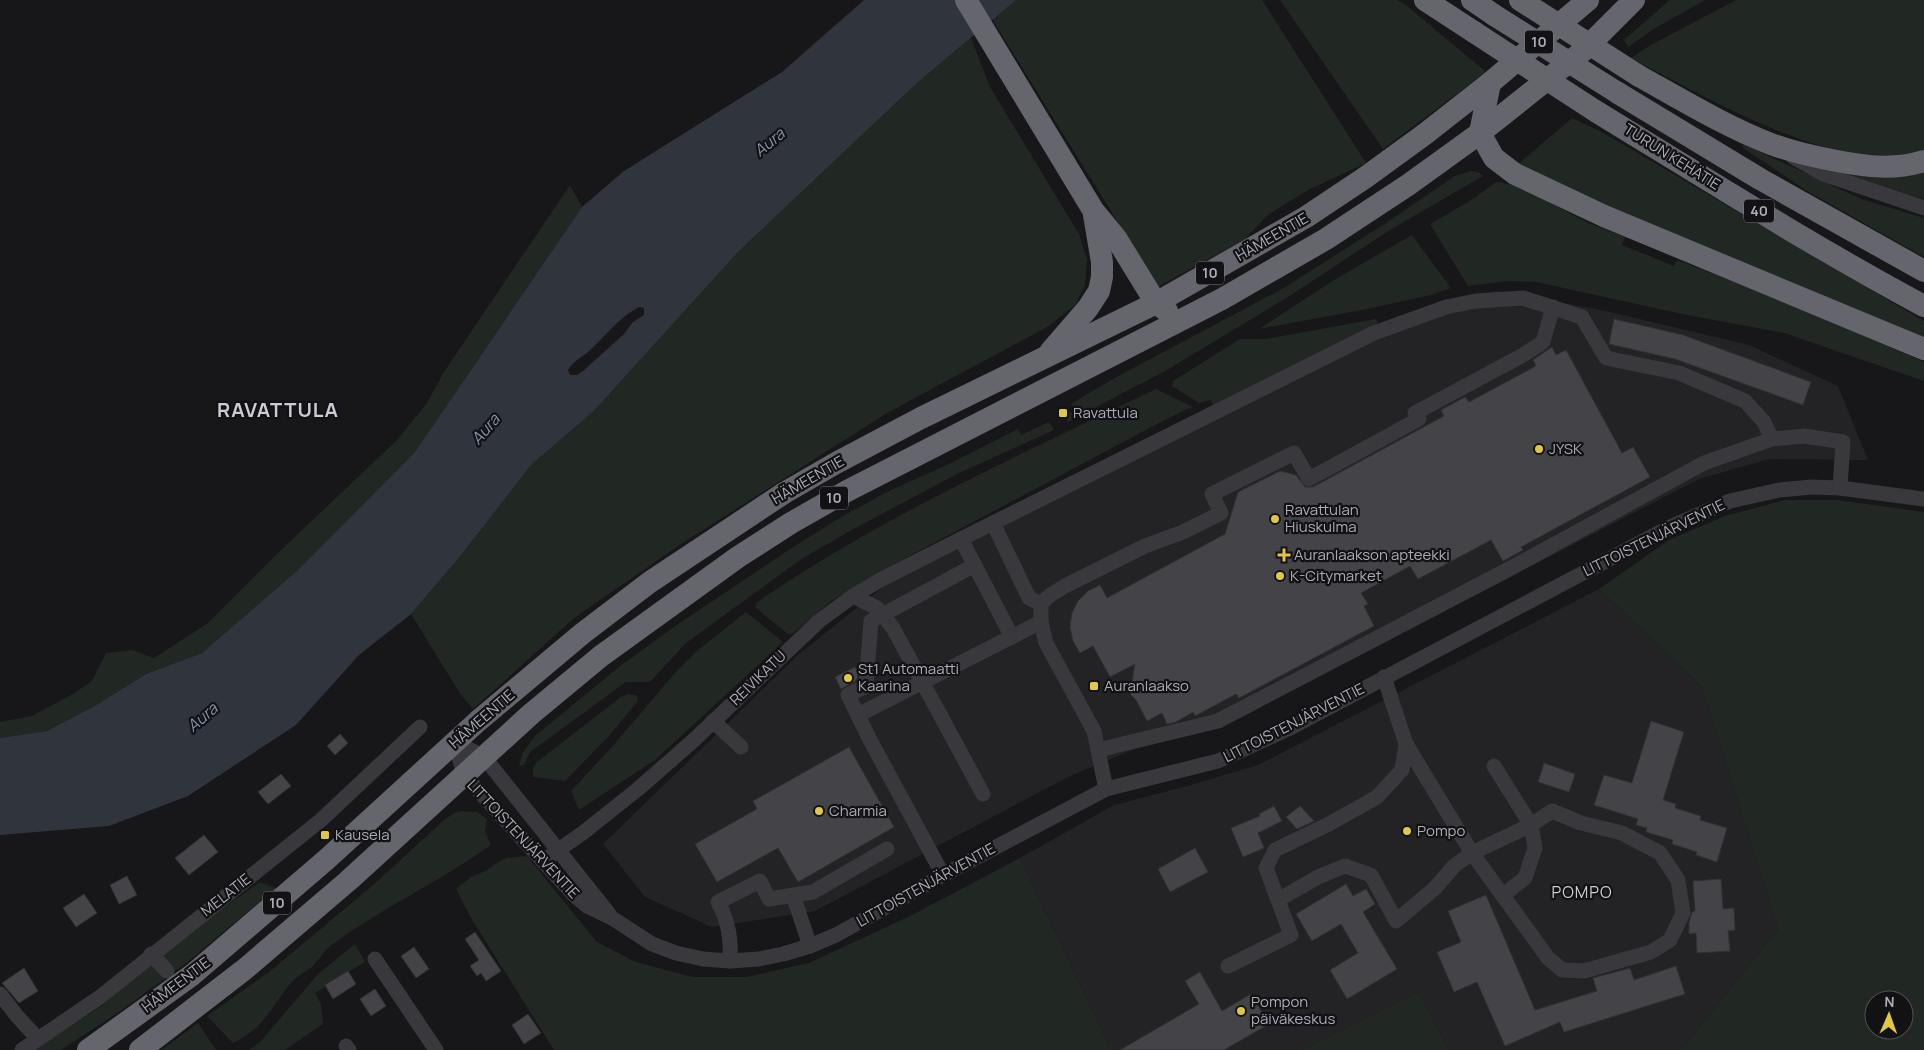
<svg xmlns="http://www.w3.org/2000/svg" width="1924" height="1050" font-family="Manrope,sans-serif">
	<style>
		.built { fill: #232325 }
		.green { fill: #212823; fill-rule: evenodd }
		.water { fill: #30353d; fill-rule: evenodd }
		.building { fill: #444448; stroke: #313134 }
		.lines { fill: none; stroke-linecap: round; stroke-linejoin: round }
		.minor { stroke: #38383d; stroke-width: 15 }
		.highway { stroke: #64656d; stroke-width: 22 }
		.highway-bridge { stroke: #64656d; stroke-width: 22 }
		.poi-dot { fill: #e0c747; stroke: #121113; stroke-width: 2 }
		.labels { text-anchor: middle; stroke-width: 4.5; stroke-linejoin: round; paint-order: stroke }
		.shield { fill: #121113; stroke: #7c7e86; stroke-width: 1 }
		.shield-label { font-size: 14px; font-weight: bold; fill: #aaacb7 }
		.street-label { font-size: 15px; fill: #aaacb7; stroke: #121113 }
		.poi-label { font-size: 15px; fill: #aaacb7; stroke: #121113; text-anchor: start }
		.water-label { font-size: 16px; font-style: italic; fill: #8493ae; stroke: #121113 }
		.neighbourhood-label { font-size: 16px; letter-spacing: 1px; fill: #cacbd3; stroke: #121113 }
		.district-label { font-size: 20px; font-weight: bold; letter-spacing: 1px; fill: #cacbd3; stroke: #121113 }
	</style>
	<rect width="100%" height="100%" fill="#171618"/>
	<g class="built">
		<polygon points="1497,291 1606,311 1749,345 1838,386 1868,460 1769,459 1699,479 1220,728 1140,747 1070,776 815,911 712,927 645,897 603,844 799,654 884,586 1447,303"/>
		<polygon points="1599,589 1702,687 1778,929 1681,1050 1449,1050 1419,992 1303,1050 1111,1050 1020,858 1114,805 1184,787 1258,765"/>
	</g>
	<g class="green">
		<polygon points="1016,0 1262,0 1366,163 1308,190 1269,214 1245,239 1158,287 992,19"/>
		<polygon points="1280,0 1397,0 1407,6 1486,72 1383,149"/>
		<polygon points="1670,0 1705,0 1652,30 1628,47 1624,40"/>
		<path d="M 1736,0 L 1924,0 L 1924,150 C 1843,180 1703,95 1631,58 L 1649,46 Z"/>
		<polygon points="971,38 990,87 1079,234 1087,259 1085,285 1075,305 1049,326 887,413 681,544 574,618 473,709 461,695 411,614 462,554 532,464 593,412 738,252 917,83"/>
		<polygon points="1572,118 1600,131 1924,321 1924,342 1642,222 1517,165"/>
		<polygon points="1743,144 1861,199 1924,218 1924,257 1807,191 1743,148"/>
		<polygon points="1924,169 1924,199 1848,178 1849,170"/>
		<polygon points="1471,171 1478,172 1483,176 1390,230 1288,297 1167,370 1068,422 1065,415 1074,411 1071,404 1111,380 1282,289 1386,223 1455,176"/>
		<polygon points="1496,182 1519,186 1586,222 1625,237 1622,245 1674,266 1677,260 1782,300 1924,362 1924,381 1784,333 1682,314 1536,282 1508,281 1468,286 1430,224 1470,201"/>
		<polygon points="570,185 582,207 415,452 299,569 202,653 146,674 98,704 47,731 0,738 0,722 32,716 71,695 92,681 106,653 132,650 154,658 208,623 281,550 396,441 427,403 444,372"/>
		<polygon points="1412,235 1451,288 1431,295 1362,310 1259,329 1334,280"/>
		<polygon points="1376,319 1378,324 1213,406 1211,400 1199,403 1172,386 1173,381 1240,339 1266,339"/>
		<path d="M 1156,389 L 1191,406 L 1192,408 L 1187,409 L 1157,424 L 870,577 L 830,602 L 792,634 L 788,634 L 756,608 L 756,603 C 880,517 1020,455 1156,389 Z"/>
		<polygon points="1049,422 1054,430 957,474 848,532 800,560 686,643 650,682 626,682 530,752 524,765 519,766 523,752 536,735 619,667 674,627 790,549 841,517 889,491 949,464 1018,429 1021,435"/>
		<path d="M 1785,500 L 1838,500 L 1924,512 L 1924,1050 L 1681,1050 L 1778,929 L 1702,687 L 1599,589 L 1669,540 L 1725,516 ZM 1874,1000 L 1904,1000 L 1904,1030 L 1874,1030 Z"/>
		<polygon points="746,612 783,642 655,760 579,810 571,791 610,749 675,673 698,650"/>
		<polygon points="629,694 635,695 638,698 637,702 608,737 565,781 533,777 533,768 537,762 621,697"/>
		<path d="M 461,811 L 477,812 L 487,819 L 485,831 L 491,845 C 441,881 383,907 333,944 C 324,950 319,960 312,967 C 305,972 297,976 291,983 C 270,1008 265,1028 233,1043 L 207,1016 L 269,972 L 372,886 L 444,820 L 454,813 Z"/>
		<polygon points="527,856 597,942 636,962 692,977 747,977 809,963 912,915 1020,858 1111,1050 554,1050 471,918 456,889 471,877 487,870 498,862 507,858"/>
		<polygon points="260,882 276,888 186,963 116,1014 61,1050 34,1050 103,1005 162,952"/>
		<polygon points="355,944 365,962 315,993 321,1004 323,1024 285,1050 249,1050 260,1042 318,974"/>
		<polygon points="1419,992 1449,1050 1303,1050"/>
		<polygon points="198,1023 216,1050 162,1050 164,1048"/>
	</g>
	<path class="water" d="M 864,0 L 1016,0 L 917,83 L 738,252 L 593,412 L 532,464 L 462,554 L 411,614 L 359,655 L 296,725 L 188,796 L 109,826 L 0,835 L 0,738 L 47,731 L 98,704 L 146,674 L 202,653 L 299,569 L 415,452 L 582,207 L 624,171 L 782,72 ZM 639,307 L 644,308 L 644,315 L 633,322 L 624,334 L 583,371 L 577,375 L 570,375 L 568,370 C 572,362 582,357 588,352 C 605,337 618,318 639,307 Z"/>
	<g class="building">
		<polygon points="1614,319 1683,335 1811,382 1803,405 1675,359 1609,344"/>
		<polygon points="1552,347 1556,355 1566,350 1622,453 1633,447 1650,477 1521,547 1523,550 1503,561 1491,540 1418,579 1410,566 1361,593 1368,604 1364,606 1374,626 1239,698 1236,694 1195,716 1193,712 1176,722 1167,724 1162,713 1147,721 1136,700 1130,694 1135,664 1110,677 1093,646 1080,653 1073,641 1070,627 1072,613 1078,601 1088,591 1100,585 1107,598 1225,534 1238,492 1280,471 1296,475 1305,487 1313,487 1444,416 1441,410 1465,397 1469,402 1536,366 1533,360"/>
		<polygon points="855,667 858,673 857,680 841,689 835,677"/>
		<polygon points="1651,721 1684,732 1663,800 1676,804 1675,808 1701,816 1700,820 1727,828 1717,862 1696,855 1697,852 1672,844 1673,840 1646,832 1647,828 1636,825 1638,819 1594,805 1604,775 1632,783"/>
		<polygon points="340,734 348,743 335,755 327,746"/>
		<polygon points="849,747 894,827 798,882 778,848 717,882 695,844 757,809 753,801"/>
		<polygon points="1544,763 1575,774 1569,792 1538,782"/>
		<polygon points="281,774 291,786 268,804 258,792"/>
		<polygon points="1274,806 1282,821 1258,833 1264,848 1243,857 1231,828 1260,816 1259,814"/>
		<polygon points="1300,806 1314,821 1297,829 1286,817"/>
		<polygon points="204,835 218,852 189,875 175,858"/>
		<polygon points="1195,848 1208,872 1170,892 1158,869"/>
		<polygon points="127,876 137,895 119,904 110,885"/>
		<polygon points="1721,879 1723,909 1734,908 1735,930 1728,931 1730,951 1697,953 1696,933 1689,934 1689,923 1692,912 1695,911 1693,881"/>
		<polygon points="1346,884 1353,896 1366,889 1375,904 1363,912 1397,969 1347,999 1330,970 1358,953 1341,924 1312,941 1296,914"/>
		<polygon points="84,894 97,913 76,927 63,908"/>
		<polygon points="1486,895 1535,1010 1597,991 1593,978 1630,968 1634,980 1676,966 1685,994 1564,1032 1560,1022 1505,1046 1477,982 1454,992 1437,952 1461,942 1448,911"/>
		<polygon points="475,932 501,971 486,981 481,973 477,976 470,966 479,960 465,939"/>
		<polygon points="414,947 429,969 416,978 401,956"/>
		<polygon points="24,968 38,991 19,1003 2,983"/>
		<polygon points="348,971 356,984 333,999 325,985"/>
		<polygon points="1200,972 1222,1011 1251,994 1269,1024 1224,1050 1120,1050 1199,1004 1185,981"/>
		<polygon points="375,989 386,1006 371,1016 360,999"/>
		<polygon points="528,1014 541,1033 524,1044 512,1025"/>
	</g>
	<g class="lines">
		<g class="minor">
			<polyline points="1793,157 1823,174 1924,208"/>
			<polyline points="993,523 1029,598 1041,604"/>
			<polyline points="961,539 1012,637"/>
			<polyline points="853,596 877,608 893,628 983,794"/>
			<polyline points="858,715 1041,622"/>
			<polyline points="713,721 741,747"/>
			<polyline points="455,742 464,775 573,894 587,906 612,918 652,944 676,953 703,959 730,961 759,959 783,954 810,946 836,935 943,875 1106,789 1218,761 1288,729 1668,528 1730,501 1779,490 1812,487 1840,488 1924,499"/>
			<polyline points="455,742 484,757 609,914"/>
			<polyline points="1098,750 1218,721 1509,569 1704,463 1772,439 1804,436 1843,442 1840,488"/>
			<polyline points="1494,766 1531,825 1535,848 1525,878 1503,895"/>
			<polyline points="1106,789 1094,731 1046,643 1041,622 1041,604 1049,596 1065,586 1145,546 1183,532 1221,513 1212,494 1294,453 1309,479 1419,419 1415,413 1523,355 1543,342 1553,307"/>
			<polyline points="543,861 584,832 638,789 694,740 819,621 853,596 880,580 961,539 1374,333 1446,307 1476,301 1523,298 1582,317 1606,358 1679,373 1745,401 1764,422 1772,439"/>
			<polyline points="943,875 869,738 848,695 866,686 871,621 975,565"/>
			<polyline points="793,895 810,946"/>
			<polyline points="1278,900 1318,877 1345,866 1371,875 1396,921 1435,888 1454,866 1472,853 1548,958 1562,970 1584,971 1651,952 1670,940 1683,913 1678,880 1660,853 1622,833 1581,823 1552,811 1531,825 1472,853 1406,744 1384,677"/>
			<polyline points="151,954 167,971"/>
			<polyline points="375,959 436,1050"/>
			<path d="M 730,961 C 731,939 729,922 718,902 L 760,881 L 769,899 L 813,892 L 887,849"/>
			<polyline points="1228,966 1291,935 1266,868 1275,850 1329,824 1377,797 1402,770 1406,744"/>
			<polyline points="0,994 17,1016 38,1039"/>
			<polyline points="346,1046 349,1050"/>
			<polyline points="22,1050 100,997 321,820 420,727"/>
		</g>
		<g class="highway">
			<polyline points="966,0 1093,210 1116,238 1156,303 1167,311"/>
			<polyline points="1425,0 1474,32"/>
			<polyline points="1472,0 1494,15"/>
			<path d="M 1639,76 C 1682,100 1725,126 1771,144 C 1792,152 1815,157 1837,161 C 1867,167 1895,170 1924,161"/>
			<polyline points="1490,83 1480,133 1494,158 1515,174 1604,216 1924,349"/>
			<polyline points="1618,93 1760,179 1924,271"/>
			<path d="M 1597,112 C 1705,178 1812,246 1924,306"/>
			<polyline points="1050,352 1088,308 1099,291 1102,277 1102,262 1094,215"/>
			<polyline points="88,1050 192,975 327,859 478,721 583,633 650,582 784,493 836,463 921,418 1156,303 1306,217 1366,177 1425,134 1490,83 1588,0"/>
			<polyline points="140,1050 245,969 348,881 531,714 601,656 738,557 791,523 847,491 1222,299 1326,239 1408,185 1480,133 1583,51 1634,0"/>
		</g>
		<g class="highway-bridge">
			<polyline points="1520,0 1639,76"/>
			<polyline points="1494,15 1618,93"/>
			<polyline points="1474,32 1597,112"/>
		</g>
	</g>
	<g class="poi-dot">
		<rect x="1058" y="408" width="10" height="10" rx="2.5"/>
		<circle cx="1539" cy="449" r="5"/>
		<circle cx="1275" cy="519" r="5"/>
		<path d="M1281.5 547.5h5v5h5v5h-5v5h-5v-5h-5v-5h5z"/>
		<circle cx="1280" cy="576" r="5"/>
		<circle cx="848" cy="678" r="5"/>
		<rect x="1089" y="681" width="10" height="10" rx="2.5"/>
		<circle cx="819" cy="811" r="5"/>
		<circle cx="1407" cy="831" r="5"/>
		<rect x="320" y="830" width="10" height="10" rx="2.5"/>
		<circle cx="1241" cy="1011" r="5"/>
	</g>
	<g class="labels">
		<g class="shield">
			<rect x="1525" y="30.5" width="28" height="23" rx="4"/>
			<rect x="1744" y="199.5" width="30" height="23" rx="4"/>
			<rect x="1196" y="261.5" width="28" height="23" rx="4"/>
			<rect x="820" y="486.5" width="28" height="23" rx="4"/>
			<rect x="263" y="891.5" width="28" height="23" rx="4"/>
		</g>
		<g class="shield-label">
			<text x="1539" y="47">10</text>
			<text x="1759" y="216">40</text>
			<text x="1210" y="278">10</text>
			<text x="834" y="503">10</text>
			<text x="277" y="908">10</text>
		</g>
		<g class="street-label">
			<text transform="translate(1672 157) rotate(32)" y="5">TURUN KEHÄTIE</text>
			<text transform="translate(1272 237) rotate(-30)" y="5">HÄMEENTIE</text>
			<text transform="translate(808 480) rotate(-30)" y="5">HÄMEENTIE</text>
			<text transform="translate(1654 538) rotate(-26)" y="5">LITTOISTENJÄRVENTIE</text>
			<text transform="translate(758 678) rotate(-44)" y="5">REIVIKATU</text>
			<text transform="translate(482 719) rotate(-41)" y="5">HÄMEENTIE</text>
			<text transform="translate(1294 723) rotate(-27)" y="5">LITTOISTENJÄRVENTIE</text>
			<text transform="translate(523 839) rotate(47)" y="5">LITTOISTENJÄRVENTIE</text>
			<text transform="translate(926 885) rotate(-29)" y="5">LITTOISTENJÄRVENTIE</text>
			<text transform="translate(226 895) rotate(-38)" y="5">MELATIE</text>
			<text transform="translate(176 985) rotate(-37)" y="5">HÄMEENTIE</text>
		</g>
		<g class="poi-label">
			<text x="1073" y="418">Ravattula</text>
			<text x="1549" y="454">JYSK</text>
			<text x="1285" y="515">Ravattulan<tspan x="1285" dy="17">Hiuskulma</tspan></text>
			<text x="1294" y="560">Auranlaakson apteekki</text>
			<text x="1290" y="581">K-Citymarket</text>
			<text x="858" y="674">St1 Automaatti<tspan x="858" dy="17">Kaarina</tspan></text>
			<text x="1104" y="691">Auranlaakso</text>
			<text x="829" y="816">Charmia</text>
			<text x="1417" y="836">Pompo</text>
			<text x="335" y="840">Kausela</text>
			<text x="1251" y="1007">Pompon<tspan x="1251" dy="17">päiväkeskus</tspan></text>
		</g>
		<g class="water-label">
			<text transform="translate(769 142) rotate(-40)" y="6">Aura</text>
			<text transform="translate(485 429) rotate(-49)" y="6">Aura</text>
			<text transform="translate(202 717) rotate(-41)" y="6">Aura</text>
		</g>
		<g class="neighbourhood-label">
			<text x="1582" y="898">POMPO</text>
		</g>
		<g class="district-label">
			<text x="278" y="417">RAVATTULA</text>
		</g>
	</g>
	<g transform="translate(1889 1015) rotate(2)"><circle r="24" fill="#121113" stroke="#4f4f55"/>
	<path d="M0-4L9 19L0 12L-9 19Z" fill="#e0c747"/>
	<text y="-8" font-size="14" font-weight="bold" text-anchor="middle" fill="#aaacb7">N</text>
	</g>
</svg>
